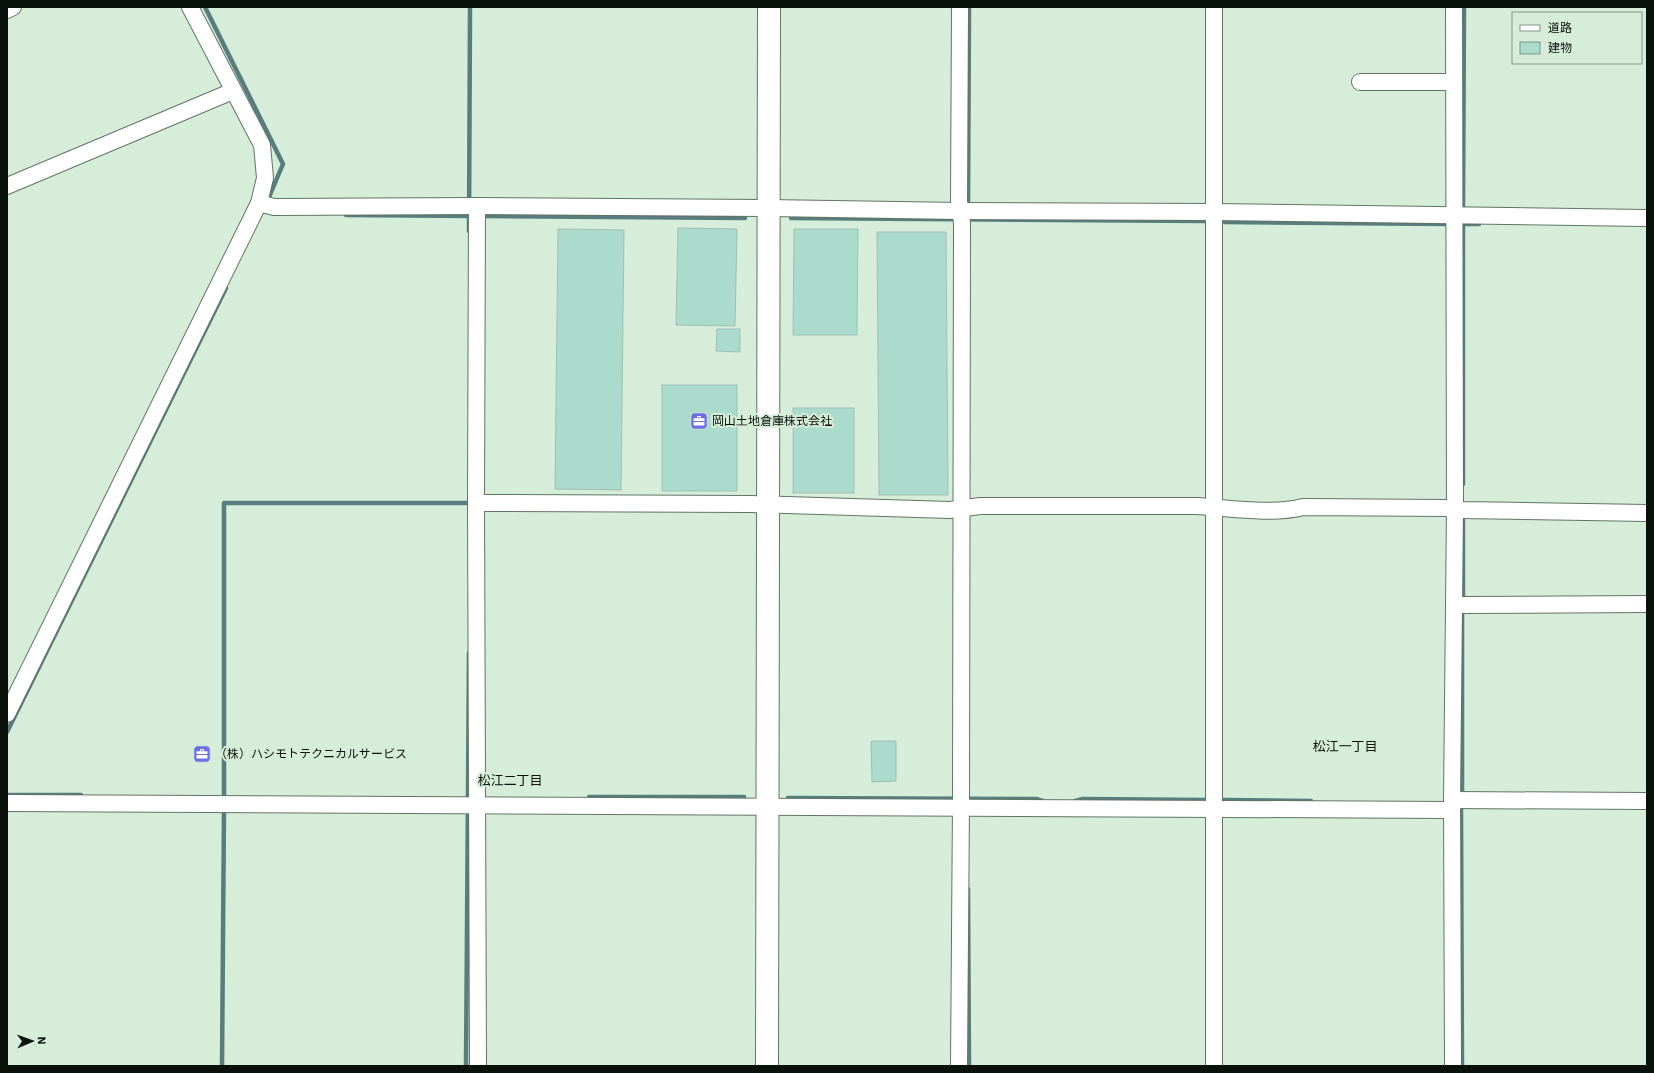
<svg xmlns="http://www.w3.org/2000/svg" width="1654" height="1073" font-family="'IBM Plex Sans','Noto Sans JP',sans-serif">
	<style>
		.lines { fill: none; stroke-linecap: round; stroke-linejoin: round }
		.stream { stroke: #577d7d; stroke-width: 4.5 }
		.building { fill: #abdbcc; stroke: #a0bfb5 }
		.street-casing { stroke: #617563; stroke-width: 18 }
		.secondary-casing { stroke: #617563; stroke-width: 24 }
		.street { stroke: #fff; stroke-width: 16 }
		.secondary { stroke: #fff; stroke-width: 22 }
		.labels { text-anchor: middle; stroke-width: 4; stroke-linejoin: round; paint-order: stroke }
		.poi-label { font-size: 12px; fill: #09110a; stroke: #d6edd9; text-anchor: start }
		.neighbourhood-label { font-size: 13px; fill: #09110a; stroke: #d6edd9 }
	</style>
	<rect width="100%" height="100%" fill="#d6edd9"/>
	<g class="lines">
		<g class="stream">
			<polyline points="205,7 283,164 267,202"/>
			<polyline points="968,209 969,7"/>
			<polyline points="1463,209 1464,7"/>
			<polyline points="346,215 471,216"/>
			<polyline points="480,216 745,218"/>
			<polyline points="791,218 1205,221"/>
			<polyline points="1463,220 1463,484"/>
			<polyline points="1225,222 1448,224"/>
			<polyline points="1461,224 1479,224"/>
			<polyline points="469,231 470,7"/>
			<polyline points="1463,598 1463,520"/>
			<polyline points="7,732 226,288"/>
			<polyline points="1462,794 1462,614"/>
			<polyline points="7,795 81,795"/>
			<polyline points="589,797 744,797"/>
			<polyline points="224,798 224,503 468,503"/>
			<polyline points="788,798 1036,799 1043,801"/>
			<polyline points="1224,800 1311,801"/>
			<polyline points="1075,801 1083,799 1206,800"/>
			<polyline points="1461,805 1462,1066"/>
			<polyline points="968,889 969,1066"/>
			<polyline points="222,1066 224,809"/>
			<polyline points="466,1066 469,653"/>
		</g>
	</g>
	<g class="building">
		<polygon points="678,228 737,229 735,326 676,325"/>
		<polygon points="558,229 624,230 621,490 555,489"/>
		<polygon points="794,229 858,229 857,335 793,335"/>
		<polygon points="877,232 946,232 948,495 879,495"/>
		<polygon points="717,329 740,329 740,352 716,351"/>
		<rect x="662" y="385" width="75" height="106"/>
		<rect x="793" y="408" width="61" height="85"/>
		<polygon points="871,741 896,741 896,781 872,782"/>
	</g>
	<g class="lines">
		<defs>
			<g id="street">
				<polyline points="7,10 13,7"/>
				<polyline points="1360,82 1454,82"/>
				<polyline points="7,186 233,91"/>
				<polyline points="259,203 274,207 477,206 768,208 960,211 1214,212 1647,218"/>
				<polyline points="477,206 476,503 478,1066"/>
				<path d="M 476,503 L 751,504 L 950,510 L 980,506 L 1197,506 C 1229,508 1272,515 1303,507 L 1446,508 L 1461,510 L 1647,513"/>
				<polyline points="1454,605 1647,604"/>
				<polyline points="7,714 259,203 265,178 262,145 190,7"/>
				<polyline points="1452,800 1647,801"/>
				<path d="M 7,803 C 489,802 971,808 1452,810"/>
				<polyline points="959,1066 961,803 962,223 959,201 960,7"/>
				<polyline points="1214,1066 1214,7"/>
				<polyline points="1453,1066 1452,800 1455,509 1454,7"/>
			</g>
			<polyline id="secondary" points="767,1066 769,7"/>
		</defs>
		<use href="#street" class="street-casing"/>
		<use href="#secondary" class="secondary-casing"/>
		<use href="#street" class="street"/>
		<use href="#secondary" class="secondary"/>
	</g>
	<defs>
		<symbol id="office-square" viewBox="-11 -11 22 22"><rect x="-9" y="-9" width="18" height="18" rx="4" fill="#6c6ce6" stroke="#d6edd9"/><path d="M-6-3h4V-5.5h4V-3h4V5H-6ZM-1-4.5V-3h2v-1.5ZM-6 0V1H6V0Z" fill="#fff"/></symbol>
	</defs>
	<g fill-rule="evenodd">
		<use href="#office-square" x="689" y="411" width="20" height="20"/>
		<use href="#office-square" x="192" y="744" width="20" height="20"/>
	</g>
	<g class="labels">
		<g class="poi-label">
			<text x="712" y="425">岡山土地倉庫株式会社</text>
			<text x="215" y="758">（株）ハシモトテクニカルサービス</text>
		</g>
		<g class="neighbourhood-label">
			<text x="1345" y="751">松江一丁目</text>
			<text x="510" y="785">松江二丁目</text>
		</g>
	</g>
	<rect width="1654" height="1073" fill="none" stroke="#09110a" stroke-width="16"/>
	<rect x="1512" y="12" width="130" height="52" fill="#d6edd9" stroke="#849586"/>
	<rect x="1520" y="25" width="20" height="6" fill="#ffffff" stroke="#849586"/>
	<text x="1548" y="32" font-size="12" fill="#09110a">道路</text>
	<rect x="1520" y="42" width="20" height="12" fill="#abdbcc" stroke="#849586"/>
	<text x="1548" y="52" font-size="12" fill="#09110a">建物</text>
	<g transform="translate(32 1041) rotate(88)" stroke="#d6edd9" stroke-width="3" paint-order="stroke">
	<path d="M0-3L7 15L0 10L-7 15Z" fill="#09110a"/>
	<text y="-6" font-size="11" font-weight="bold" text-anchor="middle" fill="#09110a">N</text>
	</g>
</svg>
